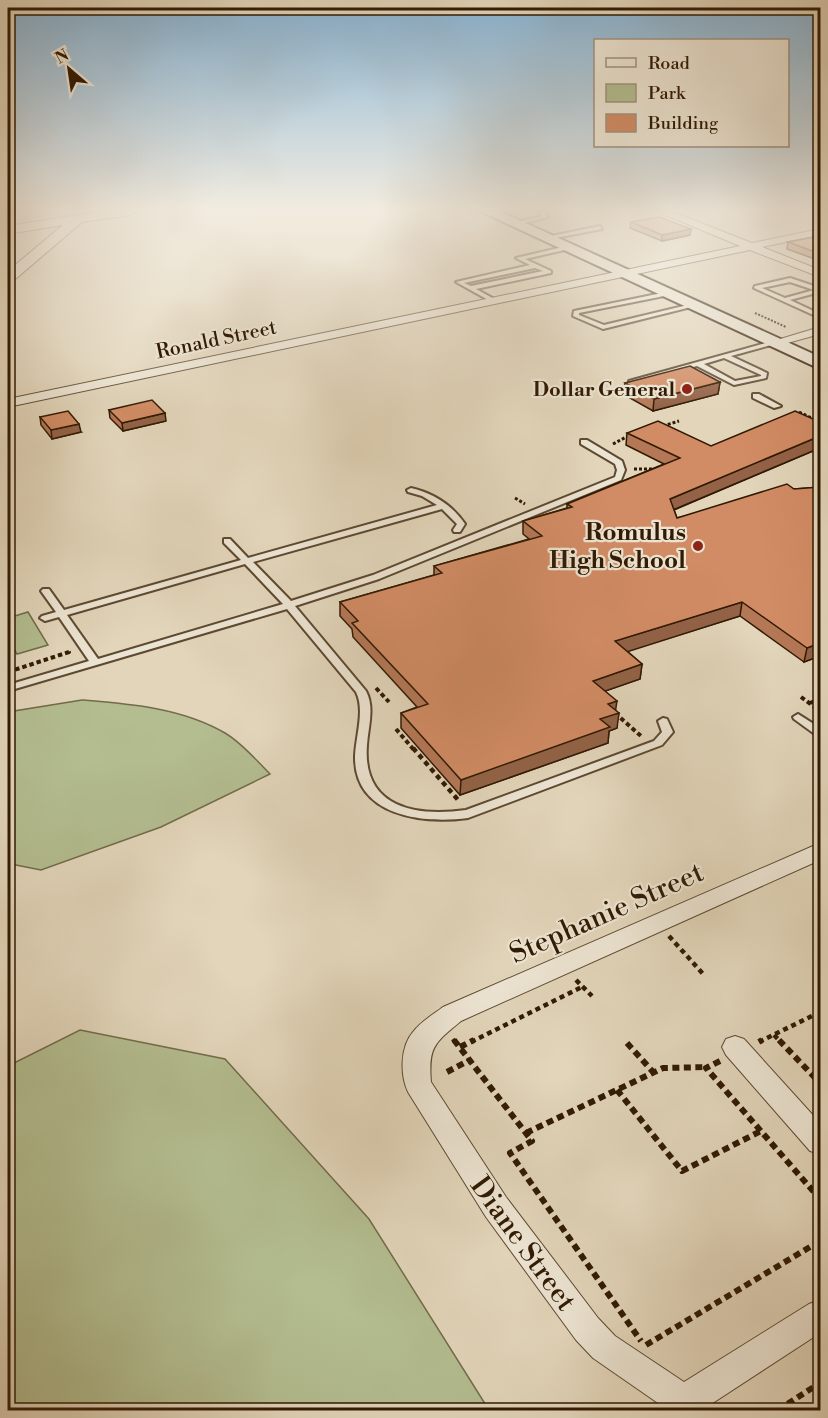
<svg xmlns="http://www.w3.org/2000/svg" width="828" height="1418" font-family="'Libre Bodoni',serif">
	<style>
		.green { fill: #b3bd90; stroke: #726c4a; stroke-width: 1.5 }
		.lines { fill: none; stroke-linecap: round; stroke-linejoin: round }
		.service-casing { stroke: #5d4931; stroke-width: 4 }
		.minor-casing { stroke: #5d4931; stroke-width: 2 }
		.tertiary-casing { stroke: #5d4931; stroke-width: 2 }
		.secondary-casing { stroke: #311a03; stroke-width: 4 }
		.path-far4 { stroke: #311a03; stroke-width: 2; stroke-dasharray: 2 1.5; stroke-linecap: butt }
		.path-far3 { stroke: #311a03; stroke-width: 3; stroke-dasharray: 3 2; stroke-linecap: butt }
		.path-far2 { stroke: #311a03; stroke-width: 4; stroke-dasharray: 4.5 3; stroke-linecap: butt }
		.path-far1 { stroke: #311a03; stroke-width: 4.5; stroke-dasharray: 5 4; stroke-linecap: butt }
		.path { stroke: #311a03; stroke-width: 6; stroke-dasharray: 7 4.5; stroke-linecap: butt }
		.service { fill: #ece4d2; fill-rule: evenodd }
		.minor { fill: #ece4d2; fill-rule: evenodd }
		.tertiary { fill: #ece4d2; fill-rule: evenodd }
		.secondary { fill: #ece4d2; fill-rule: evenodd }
		.wall { fill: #b57857; stroke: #311a03; stroke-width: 1.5 }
		.shaded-wall { fill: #936247; stroke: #311a03; stroke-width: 1.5 }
		.building { fill: #d28c65; stroke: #311a03; stroke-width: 1.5 }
		.poi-dot { fill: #8f2418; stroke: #ece4d2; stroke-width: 2 }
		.labels { text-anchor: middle; stroke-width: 4.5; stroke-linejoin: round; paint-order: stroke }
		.far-street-label { font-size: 20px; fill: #311a03; stroke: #ece4d2 }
		.far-poi-label { font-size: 20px; font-weight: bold; fill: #311a03; stroke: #ece4d2; text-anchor: end }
		.poi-label { font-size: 24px; font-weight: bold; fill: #311a03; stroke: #ece4d2; text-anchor: end }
		.near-street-label { font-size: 28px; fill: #311a03; stroke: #ece4d2 }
	</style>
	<rect width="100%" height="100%" fill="#e2d5ba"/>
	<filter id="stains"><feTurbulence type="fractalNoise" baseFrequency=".00333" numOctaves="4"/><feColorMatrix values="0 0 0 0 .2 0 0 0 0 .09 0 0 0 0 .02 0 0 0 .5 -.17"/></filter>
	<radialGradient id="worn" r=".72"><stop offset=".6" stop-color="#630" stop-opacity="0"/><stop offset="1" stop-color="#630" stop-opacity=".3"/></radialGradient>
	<g class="green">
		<polygon points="28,612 48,645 17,654 8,638 8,618"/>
		<path d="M 82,700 C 131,704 182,708 225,733 C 242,743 256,760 270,774 L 161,827 L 41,870 L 11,864 L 8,856 L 8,712 Z"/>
		<polygon points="80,1030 225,1059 369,1219 489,1410 8,1410 8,1066"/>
	</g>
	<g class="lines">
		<defs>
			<g id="service">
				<polygon points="538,211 543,211 548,217 513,226 510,224 542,216"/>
				<polygon points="600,226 602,229 545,240 542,238"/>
				<path d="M 567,246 L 570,248 L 569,249 L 525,259 L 551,271 L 551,273 L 476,289 L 496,300 L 496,302 L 492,302 L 456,282 L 530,265 L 516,258 ZM 535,268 L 543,271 L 471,286 L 464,283 Z"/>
				<path d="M 790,278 L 820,288 L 820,292 L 790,300 L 820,314 L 820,318 L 754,288 L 755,286 ZM 790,282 L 814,290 L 785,298 L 762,288 Z"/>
				<polygon points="667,292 670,294 669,295 579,313 579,315 604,325 692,304 695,306 603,329 573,316 574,311"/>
				<path d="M 773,341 L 775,342 L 775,344 L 731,356 L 767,373 L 766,378 L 734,385 L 697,366 L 632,383 L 629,381 ZM 724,358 L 761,375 L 761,376 L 735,381 L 704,364 Z"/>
				<polygon points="753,394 759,394 781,406 774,408 753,398"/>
				<path d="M 581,440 L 587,440 L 622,461 L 625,470 L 621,480 L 379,579 L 295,606 L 366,691 C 375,708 368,727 367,745 C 362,808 416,817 466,810 L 654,741 L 662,732 L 658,721 L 663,718 L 667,719 L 673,732 L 662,745 L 468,818 C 422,824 354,816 355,756 C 356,735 365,710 356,692 L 287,609 L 8,691 L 8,685 L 89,661 L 59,617 L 45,621 L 40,618 L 42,616 L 56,612 L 41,591 L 43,589 L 49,589 L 64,610 L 241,560 L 224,543 L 224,539 L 230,539 L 248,558 L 437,505 L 422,496 L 408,492 L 407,490 L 411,488 C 433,493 452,505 465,524 L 460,532 L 454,532 L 453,530 L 457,524 L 442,509 L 253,562 L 291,601 L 373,575 L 615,477 L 617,470 L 615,464 L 581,444 ZM 245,564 L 283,604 L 98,659 L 67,615 Z"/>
				<polygon points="798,714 820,728 820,736 816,735 794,719 793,717"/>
			</g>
			<g id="minor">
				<polygon points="656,211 670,211 752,243 820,229 820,235 762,247 820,270 820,277 750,250 8,407 8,399 740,246"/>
				<polygon points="820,327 820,334 773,347 767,343"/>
				<path d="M 820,843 L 820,860 L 461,1021 C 435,1043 428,1046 431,1082 L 506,1197 L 598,1318 L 615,1336 L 684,1382 L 809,1304 L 820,1300 L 820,1333 L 702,1410 L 668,1410 L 593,1358 L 576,1340 L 486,1217 L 408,1092 C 400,1075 400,1047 413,1032 C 420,1022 434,1014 443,1007 Z"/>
				<polygon points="735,1036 744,1039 820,1123 820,1154 810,1151 726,1055 722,1047 726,1039"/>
			</g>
			<polygon id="tertiary" points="104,211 136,211 130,215 82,222 13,281 8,282 8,271 63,225 8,234 8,226"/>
			<polygon id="secondary" points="480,211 499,211 820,357 820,369"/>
		</defs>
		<use href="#service" class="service-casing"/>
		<use href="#minor" class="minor-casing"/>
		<use href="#tertiary" class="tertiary-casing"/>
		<use href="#secondary" class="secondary-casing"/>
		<polyline class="path-far4" points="755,313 786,327"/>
		<g class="path-far3">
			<polyline points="799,412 820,422"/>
			<polyline points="663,426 679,421"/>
			<polyline points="613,444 630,435"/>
			<polyline points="634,469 655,469"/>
			<polyline points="515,498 525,504"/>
		</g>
		<g class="path-far2">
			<polyline points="8,672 69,652 68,650"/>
			<polyline points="376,688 389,702"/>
			<polyline points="801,697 820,711"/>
			<polyline points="810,703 820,699"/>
			<polyline points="615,713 641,736"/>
			<polyline points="396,729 414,750"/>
		</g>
		<g class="path-far1">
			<polyline points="413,748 459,801"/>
			<polyline points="669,936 704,975"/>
			<polyline points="576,980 592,996"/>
			<polyline points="774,1035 781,1042"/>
			<polyline points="453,1039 455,1042"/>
			<polyline points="471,1042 582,987"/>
			<polyline points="759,1042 820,1012"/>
		</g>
		<g class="path">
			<polyline points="454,1040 532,1141 510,1153 641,1341"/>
			<polyline points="779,1040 820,1083"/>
			<polyline points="759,1042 762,1040"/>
			<polyline points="627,1043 654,1073"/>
			<polyline points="460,1047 474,1040"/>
			<polyline points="720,1061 706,1068 820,1199"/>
			<polyline points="447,1072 470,1060"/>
			<polyline points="617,1090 682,1171 761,1131"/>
			<polyline points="526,1133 663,1068 708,1067"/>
			<polyline points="646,1345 820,1241"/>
			<polyline points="778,1410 820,1383"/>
		</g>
		<use href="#service" class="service"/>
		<use href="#minor" class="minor"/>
		<use href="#tertiary" class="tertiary"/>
		<use href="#secondary" class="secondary"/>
	</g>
	<g class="wall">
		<polygon points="631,222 691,229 690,235 662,241 630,228"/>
		<polygon points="820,236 820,261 787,249 788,242"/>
		<polygon points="720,382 718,394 653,411 623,394 625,383"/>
		<polygon points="109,410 166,421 123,431 110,418"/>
		<polygon points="40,417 81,432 52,439 41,425"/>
		<polygon points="820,422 820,448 674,510 677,518 794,489 820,487 820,656 804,662 740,616 627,651 642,664 640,679 605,691 616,711 617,728 609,731 608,743 460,795 401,728 401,713 417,707 353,637 352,629 340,616 340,602 434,575 434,566 529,539 523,534 523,521 567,508 567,504 664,464 626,445 627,433 711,446"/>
	</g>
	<g class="shaded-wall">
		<polygon points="691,229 690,235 662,241 662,235"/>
		<polygon points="720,382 718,394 653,411 654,399"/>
		<polygon points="165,413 166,421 123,431 122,423"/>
		<polygon points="79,424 81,432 52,439 51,430"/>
		<polygon points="820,436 820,448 668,512 670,499"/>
		<polygon points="742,602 740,616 614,656 615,641"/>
		<polygon points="820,643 820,656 804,662 807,648"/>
		<polygon points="642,664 640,679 591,696 593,681"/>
		<polygon points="617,701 615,714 619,713 617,728 609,731 608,743 460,795 461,780 600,719 608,704"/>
	</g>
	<g class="building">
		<polygon points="659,217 691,229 662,235 631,222"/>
		<polygon points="820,236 820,254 788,242"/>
		<polygon points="690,366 720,382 654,399 625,383"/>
		<polygon points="152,400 165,413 122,423 109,410"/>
		<polygon points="68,411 79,424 51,430 40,417"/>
		<polygon points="795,411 820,422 820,436 670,499 677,518 787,484 794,489 820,487 820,643 807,648 742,602 615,641 642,664 593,681 617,701 608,704 619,713 600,719 610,727 461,780 401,713 428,704 352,623 358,621 340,602 442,573 434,566 542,536 523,521 572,507 567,504 680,458 627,433 658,421 711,446"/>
	</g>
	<linearGradient id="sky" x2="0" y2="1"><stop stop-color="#88b5d6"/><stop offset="0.51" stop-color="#f2ece0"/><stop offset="1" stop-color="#f2ece0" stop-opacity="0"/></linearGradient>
	<rect width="828" height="410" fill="url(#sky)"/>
	<g class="poi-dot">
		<circle cx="687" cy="389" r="6"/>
		<circle cx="698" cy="546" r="6"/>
	</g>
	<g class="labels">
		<g class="far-street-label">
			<text transform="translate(216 339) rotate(-12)" y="7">Ronald Street</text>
		</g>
		<g class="far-poi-label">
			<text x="675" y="396">Dollar General</text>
		</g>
		<g class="poi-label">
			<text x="686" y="540">Romulus<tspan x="686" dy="28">High School</tspan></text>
		</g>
		<g class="near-street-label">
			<text transform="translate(606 912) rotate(-24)" y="10">Stephanie Street</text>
			<text transform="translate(524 1243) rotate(54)" y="10">Diane Street</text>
		</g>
	</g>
	<rect width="828" height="1418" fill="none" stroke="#e2d5ba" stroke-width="30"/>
	<rect x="9" y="9" width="810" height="1400" fill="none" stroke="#311a03" stroke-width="3"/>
	<rect x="15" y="15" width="798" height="1388" fill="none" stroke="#311a03" stroke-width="1.5"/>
	<rect x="594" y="39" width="195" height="108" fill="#ece4d2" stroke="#a1937f" stroke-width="1.5"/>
	<rect x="606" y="58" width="30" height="9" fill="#ece4d2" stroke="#a1937f" stroke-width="1.5"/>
	<text x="648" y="69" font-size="18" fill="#311a03">Road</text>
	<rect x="606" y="84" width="30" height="18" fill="#b3bd90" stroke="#a1937f" stroke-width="1.5"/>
	<text x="648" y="99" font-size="18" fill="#311a03">Park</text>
	<rect x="606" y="114" width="30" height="18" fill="#d28c65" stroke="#a1937f" stroke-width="1.5"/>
	<text x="648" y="129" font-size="18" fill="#311a03">Building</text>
	<g transform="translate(69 69) rotate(331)" stroke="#ece4d2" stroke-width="4.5" paint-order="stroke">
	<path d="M0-4.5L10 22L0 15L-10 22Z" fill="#311a03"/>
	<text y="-9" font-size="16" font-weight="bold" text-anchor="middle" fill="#311a03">N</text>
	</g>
	<rect width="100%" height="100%" filter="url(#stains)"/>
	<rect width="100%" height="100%" fill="url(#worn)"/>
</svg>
